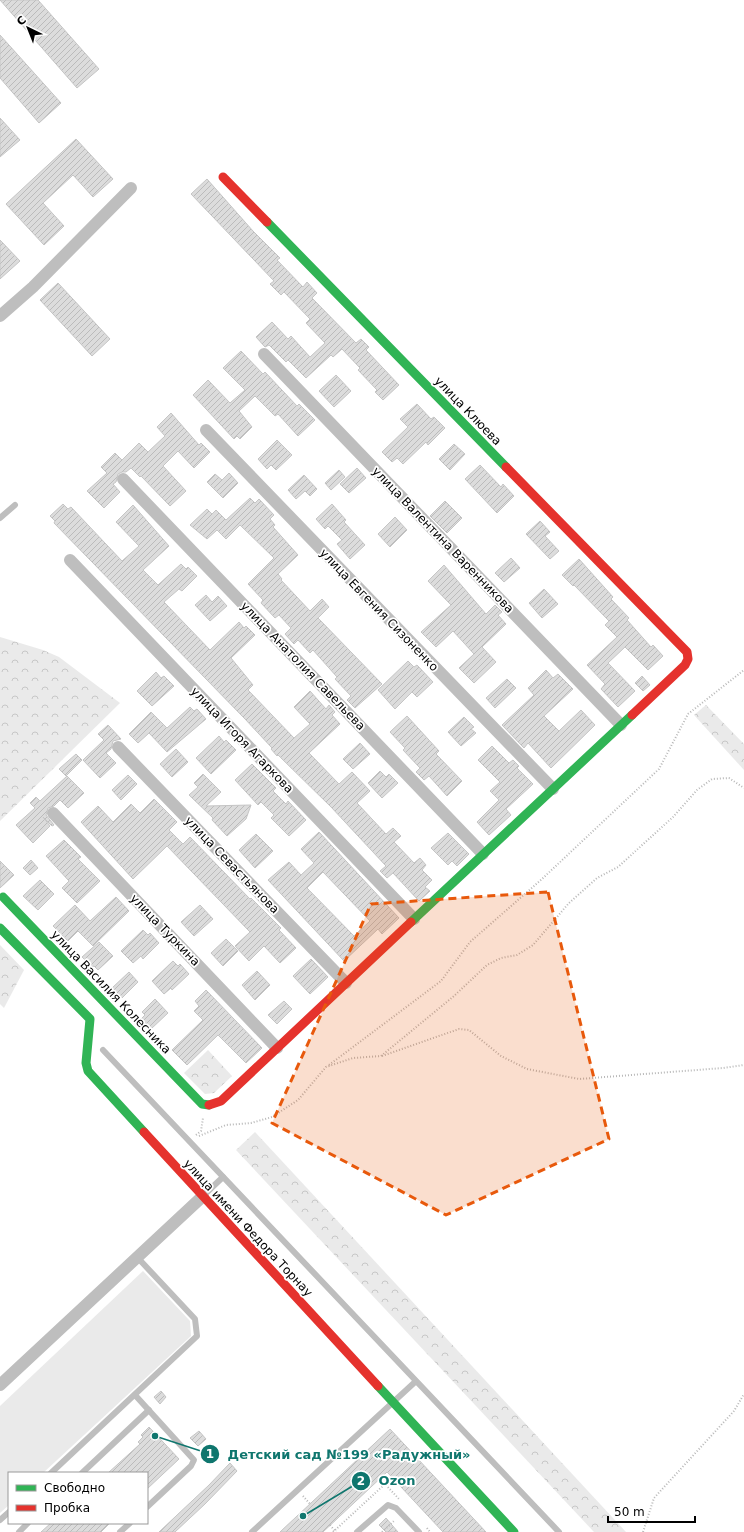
<svg xmlns="http://www.w3.org/2000/svg" width="744" height="1532" font-family="'DejaVu Sans',sans-serif">
	<style>
		.forest { fill: url(#forest-crowns) }
		.pitch { fill: #eaeaea }
		.building { fill: url(#building-hatch); stroke: #c5c5c5; fill-rule: evenodd }
		.lines { fill: none; stroke-linecap: round; stroke-linejoin: round }
		.path { stroke: #b8b8b8; stroke-width: 2; stroke-dasharray: 1 2; stroke-linecap: butt }
		.lane { stroke: #bebebe; stroke-width: 6 }
		.street { stroke: #bebebe; stroke-width: 12 }
		.fast { stroke: #30b455; stroke-width: 9 }
		.jam { stroke: #e5322d; stroke-width: 9 }
		.marked { fill: #e8590c; fill-opacity: 0.2; stroke: #e8590c; stroke-width: 3; stroke-dasharray: 8 5; stroke-linejoin: round }
		.labels { text-anchor: middle; stroke-width: 3.5; stroke-linejoin: round; paint-order: stroke }
		.street-label { font-size: 12px; fill: #000; stroke: #fff }
		.leader { fill: none; stroke: #0f766e; stroke-width: 1.5 }
		.callout-dot { fill: #0f766e; stroke: #fff; stroke-width: 1.5 }
		.mark-label { font-size: 12px; text-anchor: middle; font-weight: bold; fill: #fff }
		.callout-label { font-size: 13px; text-anchor: middle; font-weight: bold; fill: #0f766e; stroke: #fff; stroke-width: 3.5; stroke-linejoin: round; paint-order: stroke }
	</style>
	<defs>
		<pattern id="forest-crowns" width="20" height="18" patternUnits="userSpaceOnUse"><rect width="20" height="18" fill="#eaeaea"/><path d="M2 6a3 3 0 1 1 6 0M12 15a3 3 0 1 1 6 0" fill="none" stroke="#c7c7c7"/></pattern>
		<pattern id="building-hatch" width="6" height="6" patternUnits="userSpaceOnUse"><rect width="6" height="6" fill="#dcdcdc"/><path d="M-1 1l2-2M0 6l6-6M5 7l2-2" fill="none" stroke="#bbb"/></pattern>
	</defs>
	<rect width="100%" height="100%" fill="#fff"/>
	<g class="forest">
		<polygon points="0,637 43,650 59,657 120,703 0,821"/>
		<polygon points="706,705 744,744 744,770 694,715"/>
		<polygon points="0,945 24,970 4,1008 0,1004"/>
		<polygon points="208,1050 232,1076 214,1093 205,1094 184,1073"/>
		<polygon points="255,1132 626,1532 594,1532 236,1150"/>
	</g>
	<polygon class="pitch" points="143,1271 190,1321 191,1336 43,1473 9,1473 9,1505 0,1513 0,1406"/>
	<g class="building">
		<polygon points="0,0 38,0 99,69 77,88"/>
		<polygon points="0,35 61,103 39,123 0,78"/>
		<polygon points="0,118 20,140 0,157"/>
		<polygon points="76,139 113,179 93,197 73,175 43,203 64,226 44,245 6,204"/>
		<polygon points="207,179 253,231 280,258 277,260 303,287 307,282 317,293 312,298 356,343 361,339 369,347 366,350 399,385 383,400 375,392 377,390 358,370 360,368 342,349 333,357 331,355 306,378 288,360 286,362 269,345 265,347 256,337 272,322 288,339 291,336 310,357 325,343 306,323 310,319 284,292 281,295 270,284 274,281 191,194"/>
		<polygon points="0,240 20,261 0,279"/>
		<polygon points="58,283 110,339 92,356 40,300"/>
		<polygon points="241,351 263,374 265,372 297,406 299,404 315,420 298,436 278,414 275,416 255,396 239,411 252,427 240,439 237,436 234,439 193,395 208,380 230,403 245,390 223,368"/>
		<polygon points="336,375 351,391 334,407 319,391"/>
		<polygon points="417,404 431,419 434,417 445,428 428,445 426,442 403,464 397,458 392,462 382,452 408,427 400,419"/>
		<polygon points="171,413 199,445 201,443 210,452 194,468 178,451 163,466 186,491 170,506 141,476 140,477 131,468 126,472 122,472 118,474 116,482 113,484 120,492 104,508 87,491 107,473 101,467 115,453 122,460 139,443 148,452 165,436 157,427"/>
		<polygon points="277,440 292,455 276,470 271,465 267,469 258,459"/>
		<polygon points="454,444 465,454 450,470 439,459"/>
		<polygon points="480,465 501,487 503,484 514,496 497,513 465,479"/>
		<polygon points="357,468 366,478 349,493 340,484"/>
		<polygon points="339,470 345,477 331,490 325,483"/>
		<polygon points="229,473 238,483 223,498 207,482 215,474 222,480"/>
		<polygon points="304,475 317,489 310,496 305,491 296,499 288,490"/>
		<polygon points="250,498 255,503 259,499 274,515 270,519 275,525 273,527 298,555 278,574 282,579 281,580 310,611 322,599 329,607 318,618 382,684 355,708 347,700 351,696 335,679 337,677 313,650 310,653 298,640 294,644 285,634 291,628 279,615 275,618 261,603 263,600 248,584 274,558 240,525 226,539 217,530 207,539 190,525 207,509 212,514 216,510 226,520"/>
		<polygon points="445,501 462,518 447,533 430,516"/>
		<polygon points="63,504 68,509 71,507 122,561 139,546 116,522 133,505 169,546 143,570 158,585 181,564 186,569 188,567 197,576 182,591 179,589 164,602 210,650 239,622 244,628 246,626 255,635 231,658 253,685 248,690 294,738 310,724 294,707 310,691 326,709 329,705 335,712 332,715 340,724 309,753 339,784 352,772 370,791 357,803 386,834 393,828 401,836 394,842 414,863 420,858 426,865 422,870 432,880 425,887 430,891 419,901 393,873 387,878 380,871 386,866 331,807 278,755 277,756 271,749 272,748 245,719 54,523 55,521 50,516"/>
		<polygon points="332,504 346,520 344,522 365,545 350,559 337,544 342,540 328,526 325,529 316,519"/>
		<polygon points="395,517 407,530 390,547 378,534"/>
		<polygon points="540,521 550,532 545,536 559,551 550,559 526,534"/>
		<polygon points="511,558 520,568 504,582 495,573"/>
		<polygon points="579,559 613,597 611,599 629,618 627,620 651,647 653,645 663,656 648,670 625,647 608,663 635,691 618,707 601,689 605,684 587,665 617,637 605,625 609,621 574,585 573,586 562,575"/>
		<polygon points="444,565 486,614 495,605 502,612 498,615 506,624 482,647 496,662 474,683 459,668 474,654 453,631 436,647 421,632 451,605 428,581"/>
		<polygon points="544,589 558,604 542,618 529,603"/>
		<polygon points="206,595 212,602 218,596 227,606 210,621 195,605"/>
		<polygon points="408,661 414,667 417,665 433,682 417,697 412,692 395,709 378,690"/>
		<polygon points="546,670 553,678 558,674 573,689 544,716 559,731 581,710 595,725 551,768 528,743 524,748 502,725 534,695 528,688"/>
		<polygon points="156,672 161,678 164,676 174,686 152,706 137,691"/>
		<polygon points="642,676 650,685 643,691 635,683"/>
		<polygon points="507,679 516,688 495,708 486,698"/>
		<polygon points="190,707 194,711 197,709 206,719 167,752 149,733 138,743 129,734 151,712 167,728"/>
		<polygon points="407,716 439,751 436,754 462,781 447,796 429,776 424,780 416,772 420,768 403,750 405,748 390,732"/>
		<polygon points="464,717 474,727 471,729 476,733 461,746 448,732"/>
		<polygon points="108,725 121,739 113,741 111,749 106,753 116,763 100,778 83,760 104,740 98,734"/>
		<polygon points="219,736 224,742 226,740 236,750 211,774 196,758"/>
		<polygon points="360,743 370,754 353,769 343,759"/>
		<polygon points="492,746 509,763 513,760 519,766 517,768 533,784 506,809 511,815 489,835 477,822 499,800 490,791 500,782 478,760"/>
		<polygon points="176,749 188,762 172,777 160,764"/>
		<polygon points="76,754 82,760 66,776 59,769"/>
		<polygon points="252,764 276,788 273,791 286,804 288,801 306,820 289,836 271,818 274,815 261,802 258,805 235,780"/>
		<polygon points="380,771 386,777 389,774 398,783 382,798 368,783"/>
		<polygon points="203,774 221,792 206,806 251,805 246,819 227,836 212,820 213,818 189,795 198,787 194,783"/>
		<polygon points="128,775 137,784 121,800 112,790"/>
		<polygon points="67,776 84,793 68,808 60,800 54,806 48,808 46,815 54,825 52,826 43,817 50,826 33,843 16,825 35,808 30,803 36,797 40,801"/>
		<polygon points="154,799 177,822 169,830 183,844 190,837 250,899 251,898 281,928 279,930 296,948 280,963 264,946 249,961 235,946 250,932 167,846 133,879 81,822 98,806 113,822 131,804 140,813"/>
		<path d="M 319,832 L 399,918 L 382,934 L 378,929 L 344,961 L 268,880 L 289,862 L 301,875 L 314,863 L 301,849 ZM 323,872 L 370,921 L 354,936 L 307,888 Z"/>
		<polygon points="448,833 469,854 457,866 452,861 448,865 431,848"/>
		<polygon points="256,834 273,851 255,868 239,850"/>
		<polygon points="64,840 81,857 78,859 100,881 77,903 62,888 69,881 46,856"/>
		<polygon points="31,860 38,868 30,875 23,868"/>
		<polygon points="0,861 14,875 0,888"/>
		<polygon points="40,880 54,894 38,910 23,896"/>
		<polygon points="116,897 129,911 93,946 78,931 68,941 53,926 75,905 90,921"/>
		<polygon points="200,905 213,919 194,936 181,922"/>
		<polygon points="143,930 148,935 150,933 159,943 143,959 141,956 133,963 121,951"/>
		<polygon points="226,939 238,951 223,966 211,953"/>
		<polygon points="99,942 113,956 98,970 94,966 92,967 82,957"/>
		<polygon points="311,959 328,977 310,994 293,976"/>
		<polygon points="173,961 178,966 180,964 189,974 172,990 171,988 164,994 152,981"/>
		<polygon points="257,971 270,985 255,1000 242,985"/>
		<polygon points="129,972 138,982 122,998 112,988"/>
		<polygon points="206,990 262,1048 246,1063 218,1035 187,1065 172,1050 203,1020 194,1011 199,1006 195,1001"/>
		<polygon points="155,999 168,1013 151,1029 141,1019 145,1015 142,1012"/>
		<polygon points="284,1001 292,1009 277,1024 268,1015"/>
		<polygon points="161,1391 166,1397 160,1404 154,1397"/>
		<polygon points="149,1427 179,1459 147,1489 147,1473 108,1473 140,1444 138,1442 143,1437 141,1435"/>
		<polygon points="390,1429 486,1532 443,1532 387,1472 323,1532 280,1532"/>
		<polygon points="199,1431 206,1439 198,1446 190,1438"/>
		<polygon points="230,1463 237,1471 205,1504 175,1532 159,1532 209,1485"/>
		<polygon points="386,1518 398,1532 386,1532 379,1525"/>
		<polygon points="51,1523 110,1523 101,1532 41,1532"/>
	</g>
	<g class="lines">
		<g class="path">
			<polyline points="382,1056 459,1029 469,1030 501,1056 527,1069 579,1079 723,1068 744,1065"/>
			<polyline points="329,1065 441,981 470,942 542,879 659,769 688,714 744,670"/>
			<polyline points="196,1135 201,1131 203,1118"/>
			<polyline points="199,1136 226,1125 251,1123 272,1117 298,1100 326,1067 353,1058 381,1056 454,996 487,965 501,958 517,955 533,945 569,903 597,878 618,867 673,817 697,790 712,779 729,778 744,788"/>
			<polyline points="303,1496 310,1504"/>
			<polyline points="330,1525 336,1532"/>
			<polyline points="427,1528 430,1532"/>
			<polyline points="333,1532 385,1484 399,1499"/>
			<polyline points="382,1532 395,1520"/>
			<polyline points="643,1532 654,1498 734,1411 744,1394"/>
		</g>
		<g class="lane">
			<polyline points="0,518 15,505"/>
			<polyline points="103,1050 559,1532"/>
			<polyline points="204,1195 223,1177"/>
			<polyline points="135,1395 194,1460 191,1466 147,1507"/>
			<polyline points="51,1473 197,1336 195,1319 137,1257"/>
			<polyline points="82,1473 149,1410"/>
			<polyline points="0,1520 9,1512"/>
			<polyline points="19,1532 28,1523"/>
			<polyline points="120,1532 130,1523"/>
			<polyline points="252,1532 415,1382"/>
			<polyline points="357,1532 388,1505 396,1508 419,1532"/>
		</g>
		<g class="street">
			<polyline points="0,316 33,287 131,188"/>
			<polyline points="264,354 621,725"/>
			<polyline points="206,430 553,789"/>
			<polyline points="123,479 483,854"/>
			<polyline points="70,560 414,919"/>
			<polyline points="118,747 346,983"/>
			<polyline points="53,813 277,1048"/>
			<polyline points="0,1385 203,1196"/>
		</g>
		<g class="fast">
			<polyline points="267,222 506,467"/>
			<polyline points="3,897 202,1104 209,1105"/>
			<polyline points="411,922 632,715"/>
			<polyline points="0,928 90,1019 86,1063 88,1071 144,1132"/>
			<polyline points="378,1386 514,1532"/>
		</g>
		<g class="jam">
			<polyline points="223,177 267,222"/>
			<polyline points="506,467 687,652 688,659 685,665 632,715"/>
			<polyline points="209,1105 221,1101 411,922"/>
			<polyline points="144,1132 378,1386"/>
		</g>
	</g>
	<path class="marked" d="M 548,892 L 609,1139 L 446,1215 L 272,1123 L 371,904 Z"/>
	<g class="labels">
		<g class="street-label">
			<text transform="translate(468 411) rotate(46)" y="4">улица Клюева</text>
			<text transform="translate(443 540) rotate(46)" y="4">улица Валентина Варенникова</text>
			<text transform="translate(379 610) rotate(46)" y="4">улица Евгения Сизоненко</text>
			<text transform="translate(303 666) rotate(46)" y="4">улица Анатолия Савельева</text>
			<text transform="translate(242 740) rotate(46)" y="4">улица Игоря Агаркова</text>
			<text transform="translate(232 865) rotate(46)" y="4">улица Севастьянова</text>
			<text transform="translate(165 930) rotate(46)" y="4">улица Туркина</text>
			<text transform="translate(111 992) rotate(46)" y="4">улица Василия Колесника</text>
			<text transform="translate(248 1228) rotate(47)" y="4">улица имени Федора Торнау</text>
		</g>
	</g>
	<path class="leader" d="M155 1436L210 1454M303 1516L361 1481"/>
	<g class="callout-dot">
		<circle cx="155" cy="1436" r="4"/>
		<circle cx="303" cy="1516" r="4"/>
		<circle cx="210" cy="1454" r="10"/>
		<circle cx="361" cy="1481" r="10"/>
	</g>
	<g class="mark-label">
		<text x="210" y="1458">1</text>
		<text x="361" y="1485">2</text>
	</g>
	<g class="callout-label">
		<text x="349" y="1459">Детский сад №199 «Радужный»</text>
		<text x="397" y="1485">Ozon</text>
	</g>
	<rect x="8" y="1472" width="140" height="52" fill="#ffffff" stroke="#999999"/>
	<rect x="16" y="1485" width="20" height="6" fill="#30b455" stroke="#999999"/>
	<text x="44" y="1492" font-size="12" fill="#000000">Свободно</text>
	<rect x="16" y="1505" width="20" height="6" fill="#e5322d" stroke="#999999"/>
	<text x="44" y="1512" font-size="12" fill="#000000">Пробка</text>
	<g transform="translate(28 28) rotate(317)" stroke="#ffffff" stroke-width="3" paint-order="stroke">
	<path d="M0-3L7 15L0 10L-7 15Z" fill="#000000"/>
	<text y="-6" font-size="11" font-weight="bold" text-anchor="middle" fill="#000000">С</text>
	</g>
	<path d="M608 1516v6h87v-6" fill="none" stroke="#000000" stroke-width="2"/>
	<text x="614" y="1516" font-size="12" fill="#000000" stroke="#ffffff" stroke-width="3" paint-order="stroke">50 m</text>
</svg>
